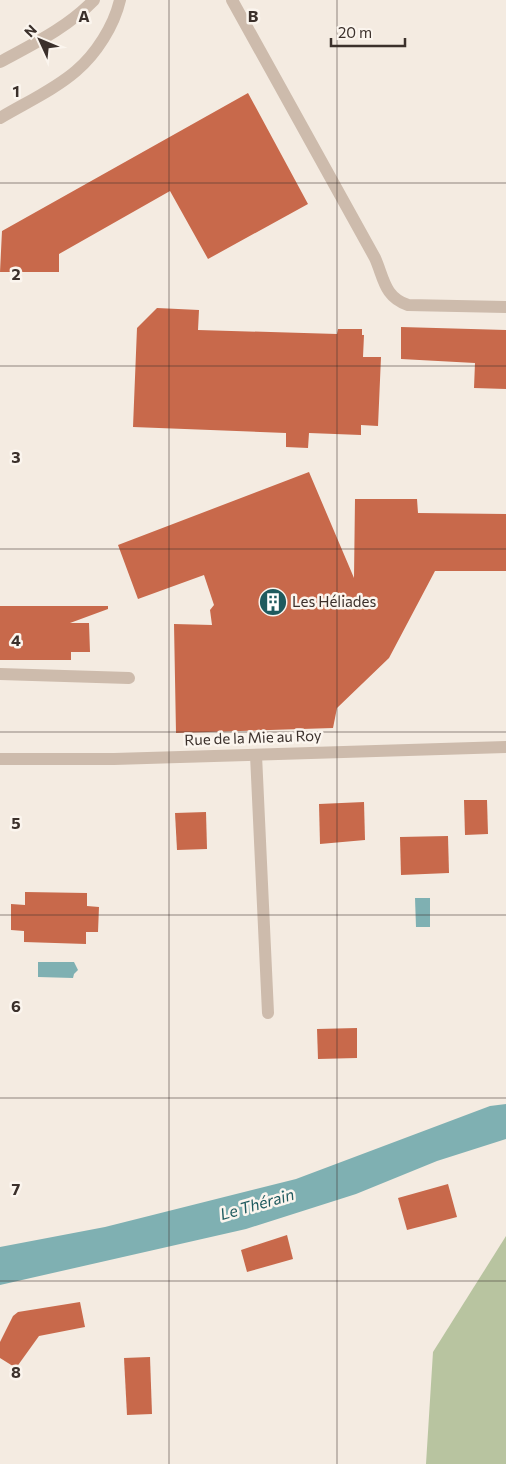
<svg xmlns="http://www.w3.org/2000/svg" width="506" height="1464" font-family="Commissioner,sans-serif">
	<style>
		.green { fill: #b8c4a0 }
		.water { fill: #7fb0b2 }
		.building { fill: #c8694b }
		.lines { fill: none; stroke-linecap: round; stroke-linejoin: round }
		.lane { stroke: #cdbbac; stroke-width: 12 }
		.street { stroke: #cdbbac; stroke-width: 12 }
		.grid { fill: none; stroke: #3b302b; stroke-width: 1; stroke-opacity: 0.55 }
		.labels { text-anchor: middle; stroke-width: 5; stroke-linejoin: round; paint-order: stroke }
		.poi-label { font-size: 15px; fill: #3b302b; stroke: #fbf5ee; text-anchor: start }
		.street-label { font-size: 15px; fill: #3b302b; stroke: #fbf5ee }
		.water-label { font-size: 16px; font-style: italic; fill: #1f5a5e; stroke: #fbf5ee }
		.grid-label { font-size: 16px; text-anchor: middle; font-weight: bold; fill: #3b302b; stroke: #fbf5ee; stroke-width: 5; stroke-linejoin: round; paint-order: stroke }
	</style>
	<rect width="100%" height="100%" fill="#f4ebe1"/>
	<polygon class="green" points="506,1236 506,1464 426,1464 433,1352"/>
	<g class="water">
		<polygon points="415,898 430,898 430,927 416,927"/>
		<polygon points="38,962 74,962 78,970 74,974 73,978 38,977"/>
		<polygon points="506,1104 506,1139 437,1161 356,1194 246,1229 0,1285 0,1247 105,1227 296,1179 490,1106"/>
	</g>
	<g class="building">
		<polygon points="248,93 308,204 208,259 170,191 59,254 59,272 0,272 2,231"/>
		<polygon points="157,308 199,310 198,330 337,334 338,329 362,329 362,335 364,335 363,357 381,357 378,426 361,425 361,435 309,433 308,448 286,447 286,433 133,427 137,328"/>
		<polygon points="401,327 506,330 506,389 474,388 475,363 401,359"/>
		<polygon points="309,472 354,578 355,499 417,499 418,513 506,514 506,571 435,571 389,658 337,708 333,728 176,733 174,624 212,625 210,610 214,605 204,575 138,599 118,545"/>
		<polygon points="0,606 108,606 108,609 70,623 89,623 90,652 71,652 71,660 0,660"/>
		<polygon points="464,800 487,800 488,834 465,835"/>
		<polygon points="364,802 365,840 320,844 319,804"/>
		<polygon points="206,812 207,849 177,850 175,813"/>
		<polygon points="448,836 449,873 401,875 400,837"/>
		<polygon points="25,892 87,893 87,906 99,907 98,932 86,932 86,944 24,942 24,931 11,930 11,904 25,905"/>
		<polygon points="357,1028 357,1058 318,1059 317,1029"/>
		<polygon points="448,1184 457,1217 407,1230 398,1198"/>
		<polygon points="287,1235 293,1259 247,1272 241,1250"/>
		<polygon points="80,1302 85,1327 39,1336 16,1368 0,1358 0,1342 13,1316 18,1312"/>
		<polygon points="150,1357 152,1414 127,1415 124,1358"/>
	</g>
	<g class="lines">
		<g class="lane">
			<path d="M 232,0 L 375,258 C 384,278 384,297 408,305 L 506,307"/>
			<path d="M 0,62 C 33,44 67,28 94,0"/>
			<path d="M 0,118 C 25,103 54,90 76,71 C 96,54 114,26 120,0"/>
			<polyline points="0,674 129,678"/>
		</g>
		<g class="street">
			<polyline points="256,755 268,1013"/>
			<polyline points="0,759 114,759 506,747"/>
		</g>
	</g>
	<path class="grid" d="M 169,0 L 169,1464M 337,0 L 337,1464M 0,183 L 506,183M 0,366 L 506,366M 0,549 L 506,549M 0,732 L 506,732M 0,915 L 506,915M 0,1098 L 506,1098M 0,1281 L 506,1281"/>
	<defs>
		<symbol id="building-disc" viewBox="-11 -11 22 22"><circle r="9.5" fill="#1f5a5e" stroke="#fbf5ee"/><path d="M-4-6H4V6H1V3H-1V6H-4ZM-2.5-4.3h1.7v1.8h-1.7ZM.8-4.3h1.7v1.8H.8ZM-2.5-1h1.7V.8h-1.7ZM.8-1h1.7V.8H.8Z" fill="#fff"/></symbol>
	</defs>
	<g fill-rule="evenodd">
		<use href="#building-disc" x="257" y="586" width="32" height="32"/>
	</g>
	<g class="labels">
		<g class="poi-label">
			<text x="292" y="607">Les Héliades</text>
		</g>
		<g class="street-label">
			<text transform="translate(253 738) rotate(-2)" y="5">Rue de la Mie au Roy</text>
		</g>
		<g class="water-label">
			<text transform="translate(257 1204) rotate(-16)" y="6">Le Thérain</text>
		</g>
	</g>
	<g class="grid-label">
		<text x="84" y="22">A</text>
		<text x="253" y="22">B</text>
		<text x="16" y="97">1</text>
		<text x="16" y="280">2</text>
		<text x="16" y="463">3</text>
		<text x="16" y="646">4</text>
		<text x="16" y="829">5</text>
		<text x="16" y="1012">6</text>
		<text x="16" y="1195">7</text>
		<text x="16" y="1378">8</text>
	</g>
	<g transform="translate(40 40) rotate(314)" stroke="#fbf5ee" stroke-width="4" paint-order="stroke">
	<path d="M0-4L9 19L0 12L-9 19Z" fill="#3b302b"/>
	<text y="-8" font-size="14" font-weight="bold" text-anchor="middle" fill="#3b302b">N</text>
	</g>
	<path d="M331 38v8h74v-8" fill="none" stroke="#3b302b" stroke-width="2.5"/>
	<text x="338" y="38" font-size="15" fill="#3b302b" stroke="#fbf5ee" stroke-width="4" paint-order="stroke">20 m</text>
</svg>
